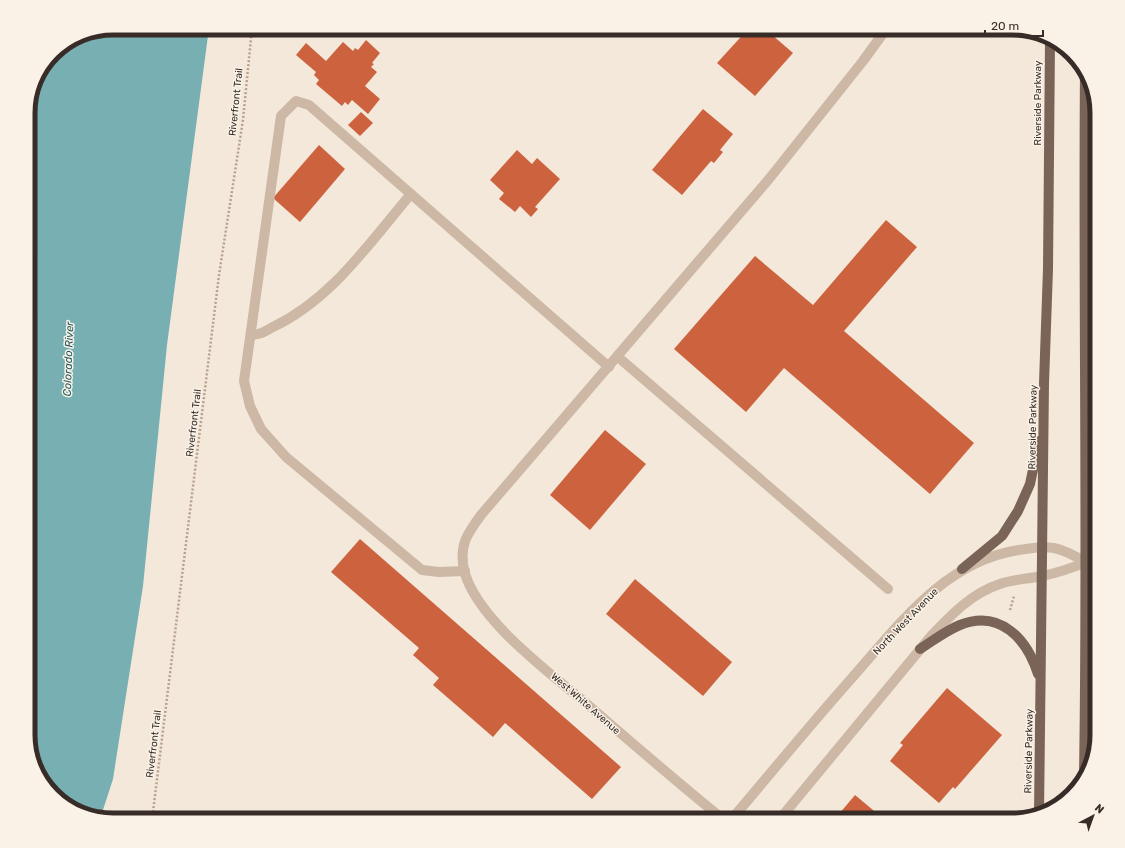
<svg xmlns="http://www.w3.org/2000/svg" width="1125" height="848" font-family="Rubik,sans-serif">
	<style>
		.water { fill: #77afb2 }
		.building { fill: #cd633e }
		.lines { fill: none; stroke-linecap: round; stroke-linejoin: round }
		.path { stroke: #b8a18f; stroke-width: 2.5; stroke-dasharray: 2 2; stroke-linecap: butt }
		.minor { stroke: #ccb8a5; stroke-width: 10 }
		.major { stroke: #7a6357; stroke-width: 10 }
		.labels { text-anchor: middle; stroke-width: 3; stroke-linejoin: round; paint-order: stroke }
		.street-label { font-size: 10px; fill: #372c27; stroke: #faf2e7 }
		.water-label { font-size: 11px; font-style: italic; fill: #1a565b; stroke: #faf2e7 }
		.rim { fill: none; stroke: #372c27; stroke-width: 5 }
	</style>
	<rect width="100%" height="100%" fill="#f3e8da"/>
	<polygon class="water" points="113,28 209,28 167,345 143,586 113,779 101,816 61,802 37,773 28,741 28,107 37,76 57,49 81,34"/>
	<g class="building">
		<polygon points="749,28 764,28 793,53 755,96 717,63"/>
		<polygon points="366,40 380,53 372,63 374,64 371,67 377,72 365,86 380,99 368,114 352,100 348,105 345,102 342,106 316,84 319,80 314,75 316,72 296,55 306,43 326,61 343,42 353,51 355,48 358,50"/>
		<polygon points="703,109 733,134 720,150 723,152 714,163 711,161 682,195 652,170"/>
		<polygon points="361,112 373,123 360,136 348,125"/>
		<polygon points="319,145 345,169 300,222 273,198"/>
		<polygon points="517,150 532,164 537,158 560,179 535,207 538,209 531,217 520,206 515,212 499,199 504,193 490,180"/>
		<polygon points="886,220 917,247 844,331 974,443 930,494 784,368 746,412 674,349 755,256 813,305"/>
		<polygon points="605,430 646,464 590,530 550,495"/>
		<polygon points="360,539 621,767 592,799 505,723 493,737 433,685 439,678 413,655 419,648 331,572"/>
		<polygon points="635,579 732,662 703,696 606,614"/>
		<polygon points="947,688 1002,735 955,789 953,787 939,803 890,761 903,745 900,743"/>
		<polygon points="855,795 885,820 834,820"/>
	</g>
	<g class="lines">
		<g class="path">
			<polyline points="1010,610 1014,596"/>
			<polyline points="152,820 219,275 243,120 252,28"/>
		</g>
		<g class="minor">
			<path d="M 251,334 C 259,336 265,331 273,327 C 332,299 370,242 411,194"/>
			<polyline points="618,357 888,589"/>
			<polyline points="465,571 439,572 422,570 286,457 261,429 250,406 244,381 281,116 296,101 309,105 609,367"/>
			<path d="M 724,820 C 678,783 633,744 588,705 C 550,673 476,619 464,570 C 459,545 467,534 481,515 L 769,179 L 863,61 L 887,28"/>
			<path d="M 731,820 C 771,773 810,725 851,679 C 898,626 944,561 1019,550 C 1033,548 1048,545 1061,550 C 1070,553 1078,558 1086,562"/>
			<path d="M 779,820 L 932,635 C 952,614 972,593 1000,584 C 1014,579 1028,579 1042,576 C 1057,573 1072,568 1086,562"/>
		</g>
		<g class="major">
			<polyline points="962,569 1002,536 1018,511 1030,484 1039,441"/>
			<path d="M 920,649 C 933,641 945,631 960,625 C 1000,609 1027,639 1038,674"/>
			<path d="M 1084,773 C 1088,539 1083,305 1085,71"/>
			<polyline points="1039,814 1044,383 1048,269 1050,41"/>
		</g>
	</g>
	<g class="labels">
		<g class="street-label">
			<text transform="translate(235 102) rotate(-84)" y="4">Riverfront Trail</text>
			<text transform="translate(1037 103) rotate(-90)" y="4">Riverside Parkway</text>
			<text transform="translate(193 423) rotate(-83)" y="4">Riverfront Trail</text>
			<text transform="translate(1032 427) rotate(-89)" y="4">Riverside Parkway</text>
			<text transform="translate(905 621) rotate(-46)" y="4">North West Avenue</text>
			<text transform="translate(586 703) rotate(41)" y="4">West White Avenue</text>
			<text transform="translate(153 744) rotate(-83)" y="4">Riverfront Trail</text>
			<text transform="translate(1028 751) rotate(-89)" y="4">Riverside Parkway</text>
		</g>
		<g class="water-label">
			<text transform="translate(68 359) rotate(-88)" y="4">Colorado River</text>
		</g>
	</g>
	<path d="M0 0H1125V848H0ZM113 35H1012A78 78 0 0 1 1090 113V735A78 78 0 0 1 1012 813H113A78 78 0 0 1 35 735V113A78 78 0 0 1 113 35Z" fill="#faf2e7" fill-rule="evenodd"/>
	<path class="rim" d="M113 35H1012A78 78 0 0 1 1090 113V735A78 78 0 0 1 1012 813H113A78 78 0 0 1 35 735V113A78 78 0 0 1 113 35Z"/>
	<g transform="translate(1093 816) rotate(41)" stroke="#faf2e7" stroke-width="3" paint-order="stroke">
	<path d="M0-3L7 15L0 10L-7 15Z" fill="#372c27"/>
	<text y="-6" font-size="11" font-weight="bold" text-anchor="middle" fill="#372c27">N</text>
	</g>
	<path d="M985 30v6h58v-6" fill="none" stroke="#372c27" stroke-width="2"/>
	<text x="991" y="30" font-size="12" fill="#372c27" stroke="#faf2e7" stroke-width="3" paint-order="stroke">20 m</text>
</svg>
